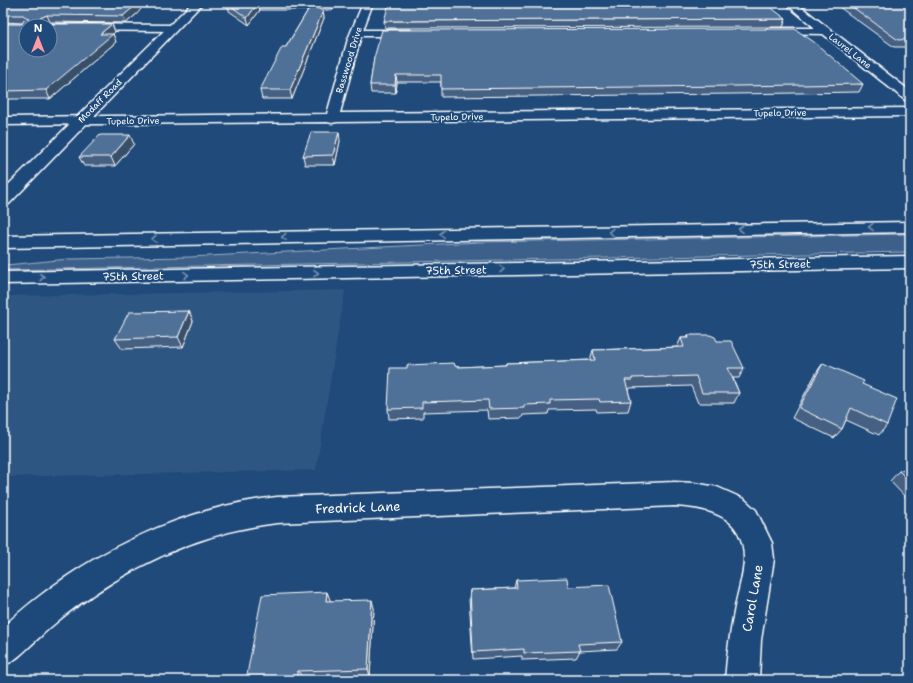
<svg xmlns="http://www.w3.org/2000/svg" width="913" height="683" font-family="'Shantell Sans',sans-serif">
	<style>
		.built { fill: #2e5683 }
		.green { fill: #3c618b; stroke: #9eb0c5 }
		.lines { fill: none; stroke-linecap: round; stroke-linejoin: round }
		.minor-casing { stroke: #fff; stroke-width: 3 }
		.tertiary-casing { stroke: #fff; stroke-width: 3 }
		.secondary-casing { stroke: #fff; stroke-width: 3 }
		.minor { fill: #1f4a7a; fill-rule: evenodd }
		.tertiary { fill: #1f4a7a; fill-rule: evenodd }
		.secondary { fill: #1f4a7a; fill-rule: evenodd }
		.wall { fill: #456182; stroke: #fff }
		.shaded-wall { fill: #384f6a; stroke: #fff }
		.building { fill: #507197; stroke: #fff; fill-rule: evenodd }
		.oneway { stroke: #7992af }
		.labels { text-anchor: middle; stroke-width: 4; stroke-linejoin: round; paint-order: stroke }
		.far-street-label { font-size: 9px; fill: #fff; stroke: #1f4a7a }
		.street-label { font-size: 11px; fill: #fff; stroke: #1f4a7a }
		.near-street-label { font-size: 13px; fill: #fff; stroke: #1f4a7a }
	</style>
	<rect width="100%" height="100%" fill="#1f4a7a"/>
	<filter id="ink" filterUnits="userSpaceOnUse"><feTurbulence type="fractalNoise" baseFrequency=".025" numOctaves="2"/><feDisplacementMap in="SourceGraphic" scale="8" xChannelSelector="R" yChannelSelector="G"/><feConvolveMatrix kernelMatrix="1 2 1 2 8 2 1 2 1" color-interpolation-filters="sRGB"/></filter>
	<g filter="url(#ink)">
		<polygon class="built" points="345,290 316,470 3,477 3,296"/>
		<polygon class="green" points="910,234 910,252 3,270 3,266 6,265 69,259 190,257 479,242"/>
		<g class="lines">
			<defs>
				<g id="minor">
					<polygon points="363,3 373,3 363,30 410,30 415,33 410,36 361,36 340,113 910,108 910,116 337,122 332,123 327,122 3,125 3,117 327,114 348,39"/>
					<polygon points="785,3 796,3 910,91 910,101 905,100 823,34 765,33 764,31 769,28 815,28"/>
					<polygon points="50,24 173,25 178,28 173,31 50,30 50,26 45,26"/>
					<path d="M 675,482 L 694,483 L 717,487 L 744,499 L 756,510 L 772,543 L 774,559 L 761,640 L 759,680 L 725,680 C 727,655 730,631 735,607 C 738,591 744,574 744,558 C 744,516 709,508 675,506 L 277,523 C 200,532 130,566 69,612 C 59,620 50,627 41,636 C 28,647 19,659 3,666 L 3,627 C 77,558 176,508 277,497 Z"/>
				</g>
				<polygon id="tertiary" points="192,3 203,3 9,204 3,205 3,190"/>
				<g id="secondary">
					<polygon points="910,222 910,232 3,248 3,236"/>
					<polygon points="910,256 910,268 3,284 3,272"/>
				</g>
			</defs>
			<use href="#minor" class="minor-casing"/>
			<use href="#tertiary" class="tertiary-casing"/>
			<use href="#secondary" class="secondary-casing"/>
			<use href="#minor" class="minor"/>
			<use href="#tertiary" class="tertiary"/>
			<use href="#secondary" class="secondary"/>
		</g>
		<g class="wall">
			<polygon points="3,3 138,13 126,23 50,22 47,24 115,32 113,34 116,42 50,99 3,99 3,24 22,24 23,23 3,22"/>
			<polygon points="229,3 336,3 333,10 321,10 323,11 324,18 292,99 262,99 260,90 308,10 260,10 249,25 229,11 228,4"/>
			<polygon points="822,3 910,3 910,47 894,47 835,4 824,4"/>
			<polygon points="786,19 783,27 385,28 384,21"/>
			<polygon points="374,58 863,84 859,92 734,94 441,97 441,82 397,82 396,93 371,93 370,85"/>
			<polygon points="340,141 335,165 305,165 303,156"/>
			<polygon points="134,144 115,166 84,166 79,157"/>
			<polygon points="189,311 193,321 183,347 122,349 115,339"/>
			<polygon points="688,335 717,341 744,368 739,378 733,378 739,393 734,403 698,403 691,386 630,388 629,390 628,390 631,401 628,411 597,412 596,409 549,410 548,414 523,415 522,418 488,419 487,410 423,412 423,418 389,419 388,409 407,368 455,366 458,367 506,365 506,363 590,360 593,350 677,347 681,338 687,338"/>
			<polygon points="823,363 887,425 879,435 846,420 842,429 834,438 792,418 816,373"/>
			<polygon points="910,467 910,502 890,481 899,471"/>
			<polygon points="516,580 568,587 622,642 617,649 580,651 576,658 522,660 522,656 473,659 469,598 470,590 514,588"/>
			<polygon points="327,592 330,601 374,608 370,676 303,678 302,680 246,680"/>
		</g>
		<g class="shaded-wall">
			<polygon points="137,3 145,3 138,13 126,23 123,16"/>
			<polygon points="258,3 260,10 249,25 247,18"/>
			<polygon points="332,3 336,3 333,10"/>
			<polygon points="323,11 324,18 292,99 290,90"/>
			<polygon points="47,15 50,22 47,24 41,20 40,18"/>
			<polygon points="112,24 115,32 113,34 116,42 50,99 46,90 100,34"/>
			<polygon points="396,75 397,82 396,93 395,85"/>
			<polygon points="339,132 340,141 335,165 333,155"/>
			<polygon points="130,135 134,144 115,166 111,157"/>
			<polygon points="189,311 193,321 183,347 178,337"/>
			<polygon points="327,592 330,600 329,609 326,601"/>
			<polygon points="372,600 374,608 370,676 368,669"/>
			<polygon points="298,671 303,678 302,680 298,680 297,679"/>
		</g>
		<g class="building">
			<path d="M 3,3 L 137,3 L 135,6 L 123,16 L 47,15 L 40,18 L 41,20 L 45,20 L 46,24 L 112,24 L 100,34 L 113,34 L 46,90 L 3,91 L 3,24 L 22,24 L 24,20 L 29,19 L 23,15 L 3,15 ZM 26,26 L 50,26 L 50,50 L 26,50 Z"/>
			<polygon points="229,3 332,3 258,3 247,18 228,4"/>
			<polygon points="389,3 765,3 786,19 384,21"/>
			<polygon points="847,3 910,3 910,39 898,40"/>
			<polygon points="311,5 323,11 290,90 260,90 282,47 286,47"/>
			<polygon points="795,29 814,42 863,84 736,86 441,89 441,75 396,75 395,85 370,85 374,58 382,30"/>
			<polygon points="311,132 339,132 333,155 303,156"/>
			<polygon points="100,135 130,135 111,157 79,157"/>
			<polygon points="189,311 178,337 115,339 129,312"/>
			<polygon points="688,335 710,335 715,337 717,341 731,341 744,368 728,368 739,393 702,393 696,376 632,378 632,380 625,380 631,401 600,402 599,399 550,400 550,404 524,405 524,408 489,409 488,400 422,402 422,408 388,409 390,368 407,368 407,365 454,363 455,366 458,367 506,365 506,363 595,360 593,350 684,347 681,338 689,338"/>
			<polygon points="823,363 864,381 862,384 897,399 887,425 851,408 842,429 799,408"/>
			<polygon points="910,467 910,482 899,471"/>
			<polygon points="567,578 568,587 609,585 622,642 578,644 580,651 524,653 524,649 473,652 470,590 517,588 516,580"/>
			<polygon points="327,592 326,601 372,600 368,669 298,671 297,679 246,680 262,595"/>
		</g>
		<defs><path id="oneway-chevron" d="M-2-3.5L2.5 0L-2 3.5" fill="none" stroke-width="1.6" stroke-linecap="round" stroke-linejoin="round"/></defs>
		<g class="oneway">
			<use href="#oneway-chevron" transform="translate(871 227) rotate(179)"/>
			<use href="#oneway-chevron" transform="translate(741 229) rotate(179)"/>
			<use href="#oneway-chevron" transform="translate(611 232) rotate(179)"/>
			<use href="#oneway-chevron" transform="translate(442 234) rotate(179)"/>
			<use href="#oneway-chevron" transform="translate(284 237) rotate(179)"/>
			<use href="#oneway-chevron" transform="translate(154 239) rotate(179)"/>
			<use href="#oneway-chevron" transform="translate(502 269) rotate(-1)"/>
			<use href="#oneway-chevron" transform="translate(316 273) rotate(-1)"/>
			<use href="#oneway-chevron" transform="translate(186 275) rotate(-1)"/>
			<use href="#oneway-chevron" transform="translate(42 277) rotate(-1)"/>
		</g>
	</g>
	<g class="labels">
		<g class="far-street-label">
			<text transform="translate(850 51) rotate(38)" y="3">Laurel Lane</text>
			<text transform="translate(349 60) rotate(-73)" y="3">Basswood Drive</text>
			<text transform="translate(100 101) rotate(-45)" y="3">Modaff Road</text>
			<text transform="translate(780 113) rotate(-1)" y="3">Tupelo Drive</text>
			<text transform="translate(457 117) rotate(-1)" y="3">Tupelo Drive</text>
			<text transform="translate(133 121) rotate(-1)" y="3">Tupelo Drive</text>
		</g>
		<g class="street-label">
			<text transform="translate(780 264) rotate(-1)" y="4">75th Street</text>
			<text transform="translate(456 270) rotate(-1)" y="4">75th Street</text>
			<text transform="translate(133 276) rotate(-1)" y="4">75th Street</text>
		</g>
		<g class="near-street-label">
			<text transform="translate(358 507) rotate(-2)" y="5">Fredrick Lane</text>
			<text transform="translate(752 598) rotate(-80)" y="5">Carol Lane</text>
		</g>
	</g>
	<rect width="913" height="683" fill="none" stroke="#1f4a7a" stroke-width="16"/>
	<rect x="8" y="8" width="897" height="667" fill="none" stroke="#fff" stroke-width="1.5" filter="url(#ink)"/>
	<g transform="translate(38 38)"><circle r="19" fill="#1f4a7a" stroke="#7992af"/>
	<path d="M0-3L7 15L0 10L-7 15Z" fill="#ff9aa2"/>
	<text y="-6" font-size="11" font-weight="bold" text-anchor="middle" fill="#ffffff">N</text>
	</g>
</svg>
